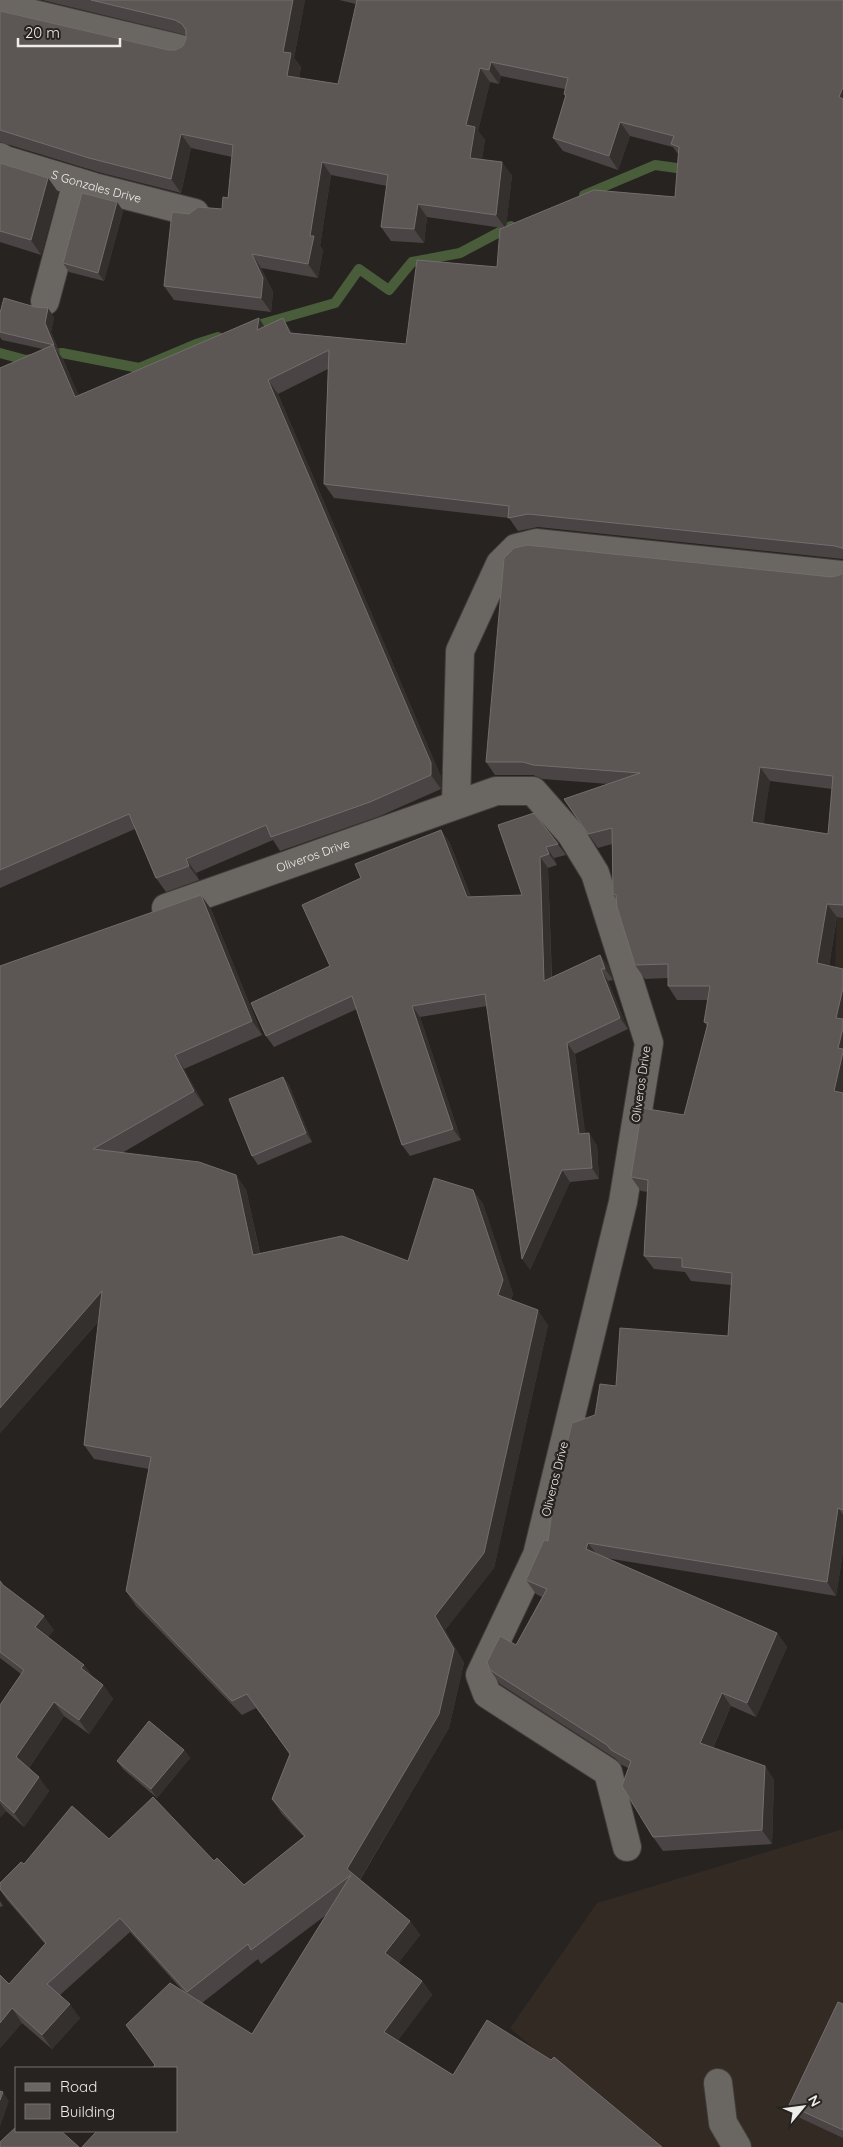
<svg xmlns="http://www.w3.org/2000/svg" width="843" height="2147" font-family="Quicksand,sans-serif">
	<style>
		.built { fill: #322a23 }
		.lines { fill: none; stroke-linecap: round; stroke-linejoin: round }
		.stream { stroke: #4a5d3a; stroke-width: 10 }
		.minor-casing { stroke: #403d3b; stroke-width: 30 }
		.minor { stroke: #6a6662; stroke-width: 28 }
		.wall { fill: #4a4544; fill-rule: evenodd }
		.shaded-wall { fill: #34302e }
		.building { fill: #5c5755; stroke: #736e6d; fill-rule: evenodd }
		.labels { text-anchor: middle; stroke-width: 5; stroke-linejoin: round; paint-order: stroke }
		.street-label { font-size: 12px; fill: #eeecea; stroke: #262320 }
	</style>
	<rect width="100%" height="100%" fill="#262320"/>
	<g class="built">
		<polygon points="837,914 843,915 843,975 835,972"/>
		<polygon points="843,1829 843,2147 650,2147 510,2028 597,1903"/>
	</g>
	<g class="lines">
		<g class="stream">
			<polyline points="584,195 655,165 691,170"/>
			<polyline points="251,327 335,303 359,269 389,290 412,262 460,253 511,226"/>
			<polyline points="0,353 26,360 33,359"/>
			<polyline points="47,356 62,353 139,368 196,344 218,337"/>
		</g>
		<defs>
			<g id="minor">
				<polyline points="0,6 181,49"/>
				<path id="s1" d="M 0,157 L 5,160 L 94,187 L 195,213"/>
				<polyline points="45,301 77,182"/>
				<polyline points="456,804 460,651 500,564 516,548 536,543 843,575"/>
				<path id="s2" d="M 166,908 L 496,791 L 533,791 L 571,834 L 595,873 L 649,1043 L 623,1202 L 537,1555 L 480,1675 L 487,1694 L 608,1772 L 627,1847"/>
				<polyline points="718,2083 723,2123 737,2147"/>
			</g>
		</defs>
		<use href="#minor" class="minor-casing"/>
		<use href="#minor" class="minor"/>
	</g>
	<g class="wall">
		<path d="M 42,0 L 305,0 L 294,58 L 301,67 L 299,78 L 338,84 L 356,4 L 339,0 L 843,0 L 843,559 L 538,527 L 518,531 L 509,518 L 334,498 L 324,484 L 328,369 L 278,394 L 441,777 L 441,789 L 380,816 L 280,851 L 273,840 L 196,873 L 199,880 L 166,892 L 156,878 L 135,829 L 0,888 L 0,368 L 43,349 L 2,340 L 0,337 L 0,313 L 54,317 L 51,332 L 60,353 L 58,353 L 63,359 L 78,395 L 265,327 L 293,333 L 406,344 L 497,267 L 502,228 L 427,217 L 424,243 L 391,241 L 381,227 L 387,186 L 331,175 L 320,246 L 323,250 L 318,278 L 261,268 L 273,292 L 271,312 L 174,300 L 164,286 L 189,214 L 222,209 L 228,198 L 232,157 L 191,148 L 181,193 L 98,172 L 0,142 L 0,11 L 168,50 L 176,50 L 183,46 L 186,39 L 186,35 ZM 501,76 L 565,89 L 564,94 L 565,96 L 553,138 L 563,151 L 618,170 L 630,136 L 673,147 L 678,154 L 675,197 L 506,226 L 512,175 L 482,159 L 485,140 L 478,131 L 490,82 L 499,84 Z"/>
		<polygon points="0,163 48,178 58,192 41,255 0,242"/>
		<polygon points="117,202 123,211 104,281 69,272 63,263"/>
		<path d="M 843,573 L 843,918 L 837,917 L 829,966 L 843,969 L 843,1552 L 836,1596 L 606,1558 L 777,1633 L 787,1647 L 756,1717 L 731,1706 L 713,1748 L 765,1766 L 774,1780 L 772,1844 L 663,1851 L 653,1837 L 628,1768 L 620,1764 L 616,1759 L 500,1684 L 490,1670 L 516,1645 L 542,1597 L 536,1594 L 526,1580 L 548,1541 L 595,1415 L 616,1386 L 728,1336 L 731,1285 L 691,1281 L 685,1272 L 654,1269 L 644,1256 L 648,1192 L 641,1191 L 631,1177 L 684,1115 L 707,1026 L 704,1022 L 708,1000 L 677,1000 L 668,986 L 668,978 L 645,979 L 635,965 L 616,899 L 613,894 L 612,844 L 598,848 L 564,799 L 609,784 L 543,779 L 533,775 L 495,775 L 486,762 L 832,577 L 840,575 ZM 770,781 L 832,789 L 828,834 L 763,824 Z"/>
		<polygon points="498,825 558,844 566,855 554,858 557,865 548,868 552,977 600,955 608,966 613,980 608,981 628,1029 575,1054 585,1134 597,1145 599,1179 570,1182 530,1270 487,1006 420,1017 461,1140 410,1156 402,1145 357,1009 274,1047 266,1036 449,841 471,897 522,895"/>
		<path d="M 211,909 L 262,1035 L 184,1069 L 204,1105 L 122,1153 L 246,1189 L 260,1253 L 408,1261 L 473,1190 L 483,1204 L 513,1294 L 511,1300 L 548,1325 L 494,1568 L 445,1630 L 464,1663 L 449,1728 L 360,1880 L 410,1921 L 420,1935 L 398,1963 L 422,1981 L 432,1995 L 398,2040 L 453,2075 L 662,2147 L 154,2065 L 183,1991 L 130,1932 L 60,1995 L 80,2018 L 52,2049 L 22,2023 L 0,2048 L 9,1984 L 45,1944 L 7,1900 L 0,1890 L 0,1883 L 24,1864 L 109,1839 L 214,1861 L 244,1885 L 304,1837 L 282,1814 L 272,1799 L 290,1754 L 256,1708 L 242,1715 L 136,1606 L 126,1591 L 149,1469 L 94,1459 L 84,1445 L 99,1321 L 0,1433 L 0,966 ZM 326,1915 L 252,2034 L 202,2003 L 258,1959 L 261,1964 Z"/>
		<polygon points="283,1077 289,1085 312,1142 258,1165 252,1156"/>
		<polygon points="0,1580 3,1585 54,1630 48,1637 84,1665 92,1676 103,1685 113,1699 89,1734 64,1716 29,1768 49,1791 24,1827 6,1811 0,1817 0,1705 21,1674 0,1658"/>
		<polygon points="184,1750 190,1758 157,1798 123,1769 117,1761"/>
		<polygon points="0,1901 3,1906 0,1907"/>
		<polygon points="843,2004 843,2138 798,2117 789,2105"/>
	</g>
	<g class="shaded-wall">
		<polygon points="293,0 305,0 294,58 301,67 297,90 287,76 283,52"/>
		<polygon points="491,62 501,76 499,84 489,70"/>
		<polygon points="480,68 490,82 478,131 485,140 480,172 470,158 466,125"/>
		<polygon points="843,87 843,104 839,97"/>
		<polygon points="620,122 630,136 618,170 609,156"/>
		<polygon points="181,134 191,148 181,193 171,179"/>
		<polygon points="322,162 331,175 320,246 323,250 318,278 308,264 310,236"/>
		<polygon points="502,162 512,175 506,229 496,215"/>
		<polygon points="48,178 58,192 41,255 31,240"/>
		<polygon points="117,202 123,211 104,281 98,273"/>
		<polygon points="418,204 427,217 424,243 414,229"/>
		<polygon points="252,254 261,268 273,292 271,312 261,298"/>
		<polygon points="48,308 54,317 51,332 60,353 54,345 45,323"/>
		<polygon points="259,318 268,332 257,330"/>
		<polygon points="283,318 292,332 299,347 290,333"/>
		<polygon points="53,345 63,359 85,410 75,397"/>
		<polygon points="268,380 278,394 441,777 441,789 431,775"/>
		<polygon points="760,767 770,781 762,836 752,822"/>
		<polygon points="441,830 449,841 475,908 467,897"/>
		<polygon points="546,847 554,858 557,865 549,854"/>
		<polygon points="540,857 548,868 552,992 544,981"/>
		<polygon points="186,859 196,873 199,880 189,866"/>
		<polygon points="201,895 211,909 262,1035 252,1021"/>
		<polygon points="827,904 837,917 827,977 817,963"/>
		<polygon points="600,955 608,966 613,980 605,969"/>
		<polygon points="601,969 608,981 628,1029 620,1018"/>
		<polygon points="843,988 843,1027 836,1018"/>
		<polygon points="412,1006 420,1017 461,1140 453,1129"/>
		<polygon points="843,1028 843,1104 834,1091 838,1048"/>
		<polygon points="567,1043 575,1054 587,1145 579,1134"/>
		<polygon points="175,1055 184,1069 204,1105 194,1091"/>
		<polygon points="283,1077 289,1085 312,1142 306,1133"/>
		<polygon points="589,1133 597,1145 599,1179 592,1168"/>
		<polygon points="562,1170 570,1182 530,1270 522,1259"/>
		<polygon points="236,1175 246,1189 263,1269 253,1255"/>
		<polygon points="473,1190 483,1204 513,1294 508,1309 498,1295"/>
		<polygon points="102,1291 112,1306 0,1433 0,1408"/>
		<polygon points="538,1310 548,1325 494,1568 445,1630 464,1663 449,1728 357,1884 347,1869 435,1616"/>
		<polygon points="838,1508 843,1515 843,1552 836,1596 827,1582"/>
		<polygon points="588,1543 598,1556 586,1549"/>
		<polygon points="44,1616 54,1630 45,1641 35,1627"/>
		<polygon points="777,1633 787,1647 756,1717 747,1703"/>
		<polygon points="84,1665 94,1679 81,1668"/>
		<polygon points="103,1685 113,1699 89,1734 79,1720"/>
		<polygon points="722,1693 731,1706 709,1756 700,1743"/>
		<polygon points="54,1702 64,1716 26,1772 16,1757"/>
		<polygon points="184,1750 190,1758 157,1798 151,1789"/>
		<polygon points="765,1766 774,1780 772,1844 762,1830"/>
		<polygon points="39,1777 49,1791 24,1827 14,1813"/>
		<polygon points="0,1803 6,1811 0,1817"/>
		<polygon points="410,1921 420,1935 395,1968 385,1953"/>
		<polygon points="422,1981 432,1995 394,2046 384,2032"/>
		<polygon points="70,2004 80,2018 52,2049 42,2035"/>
		<polygon points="12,2008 22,2023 0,2048 0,2023"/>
		<polygon points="3,2092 9,2101 0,2127 0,2100"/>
	</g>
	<g class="building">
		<polygon points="91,0 293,0 283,52 291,53 287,76 338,84 357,0 843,0 843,87 839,97 843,99 843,549 842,548 835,546 528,514 508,518 509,506 324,484 329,350 268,380 431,763 431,775 370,802 271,837 266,825 186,859 189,866 156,878 129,814 0,870 0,368 53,345 75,397 259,318 257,330 283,318 290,333 406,344 417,260 497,267 500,229 594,190 675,197 679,147 671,144 674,136 620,122 609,156 553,138 566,95 564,94 568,78 491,62 489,70 480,68 466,125 475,127 470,158 502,162 496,215 418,204 414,229 381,227 388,175 322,162 310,236 314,236 308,264 252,254 263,278 261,298 164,286 172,212 189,214 198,207 222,209 223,197 228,198 233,145 181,134 171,179 89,158 0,130 0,11 168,50 176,50 183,46 186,39 186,30 182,24 175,20"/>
		<polygon points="0,163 48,178 31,240 0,231"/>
		<polygon points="82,193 117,202 98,273 63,263"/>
		<polygon points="4,298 35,307 48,308 45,323 54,345 0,332 0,313"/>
		<path d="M 527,545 L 832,577 L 840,575 L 843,573 L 843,905 L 827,904 L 817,963 L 843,969 L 843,988 L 836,1018 L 843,1019 L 843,1028 L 838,1048 L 843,1049 L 843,1052 L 834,1091 L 843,1093 L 843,1510 L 838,1508 L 827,1582 L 588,1543 L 586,1549 L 777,1633 L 747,1703 L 722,1693 L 700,1743 L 765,1766 L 762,1830 L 653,1837 L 622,1786 L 631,1761 L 611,1750 L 607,1745 L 490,1670 L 487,1662 L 500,1636 L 516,1645 L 547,1589 L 526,1580 L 544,1540 L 548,1541 L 554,1497 L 572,1423 L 595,1415 L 600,1384 L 616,1386 L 620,1328 L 728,1336 L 732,1273 L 682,1267 L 682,1258 L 644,1256 L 648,1180 L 631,1177 L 642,1108 L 684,1115 L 708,1023 L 704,1022 L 710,986 L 668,986 L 668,964 L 635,965 L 617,907 L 616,895 L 613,894 L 612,828 L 588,834 L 564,799 L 640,773 L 533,765 L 523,762 L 486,762 L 504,558 L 514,548 ZM 760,767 L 833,776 L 828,834 L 752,822 Z"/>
		<polygon points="534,813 558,844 546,847 549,854 540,857 544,981 600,955 605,969 601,969 620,1018 567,1043 579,1134 589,1133 592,1168 562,1170 522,1259 485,994 412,1006 453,1129 402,1145 352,996 266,1036 251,1003 330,966 302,905 361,878 355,864 441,830 467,897 522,895 498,825"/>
		<polygon points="201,895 252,1021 175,1055 194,1091 93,1149 199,1162 236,1175 253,1255 342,1236 408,1261 434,1178 473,1190 503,1280 498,1295 538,1310 484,1553 435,1616 454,1649 439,1714 347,1869 410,1921 385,1953 422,1981 384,2032 453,2075 487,2020 551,2060 554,2057 662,2147 82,2147 97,2131 176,2131 176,2068 152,2068 155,2065 126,2025 170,1983 252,2034 351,1875 251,1950 248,1944 187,1992 120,1918 47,1984 70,2004 42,2035 12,2008 0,2023 0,1975 9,1984 46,1943 0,1889 0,1883 21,1862 24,1864 72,1806 109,1839 153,1797 214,1861 217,1858 244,1885 305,1836 272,1799 290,1754 247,1694 232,1701 126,1591 151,1457 84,1445 102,1291 0,1408 0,966"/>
		<polygon points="283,1077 306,1133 252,1156 229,1099"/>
		<polygon points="0,1581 3,1585 44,1616 35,1627 84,1665 81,1668 103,1685 79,1720 54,1702 16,1757 39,1777 14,1813 0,1800 0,1705 24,1670 0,1652"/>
		<polygon points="149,1721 184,1750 151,1789 117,1761"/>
		<polygon points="838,2002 843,2004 843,2130 789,2105"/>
		<polygon points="0,2091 3,2092 0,2100"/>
		<polygon points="16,2127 16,2131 61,2131 79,2147 0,2147 0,2142"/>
	</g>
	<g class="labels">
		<g class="street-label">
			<text dy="4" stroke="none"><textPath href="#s1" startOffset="101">S Gonzales Drive</textPath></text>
			<text dy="4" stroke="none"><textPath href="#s2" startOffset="156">Oliveros Drive</textPath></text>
			<text transform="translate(641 1084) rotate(-82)" y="4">Oliveros Drive</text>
			<text transform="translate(555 1479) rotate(-76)" y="4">Oliveros Drive</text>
		</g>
	</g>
	<rect x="15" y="2067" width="162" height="65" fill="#262320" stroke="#767371"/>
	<rect x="25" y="2083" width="25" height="8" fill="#6a6662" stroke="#767371"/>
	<text x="60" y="2092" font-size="15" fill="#eeecea">Road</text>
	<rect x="25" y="2104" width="25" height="15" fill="#5c5755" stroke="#767371"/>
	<text x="60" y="2117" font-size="15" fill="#eeecea">Building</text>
	<g transform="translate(803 2107) rotate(61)" stroke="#262320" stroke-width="4" paint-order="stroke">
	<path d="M0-4L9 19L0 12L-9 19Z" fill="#eeecea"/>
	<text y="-8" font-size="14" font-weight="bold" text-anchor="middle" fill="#eeecea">N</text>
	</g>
	<path d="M18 38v8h102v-8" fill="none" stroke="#eeecea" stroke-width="2.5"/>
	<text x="25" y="38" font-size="15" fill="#eeecea" stroke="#262320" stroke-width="4" paint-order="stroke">20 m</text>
</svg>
